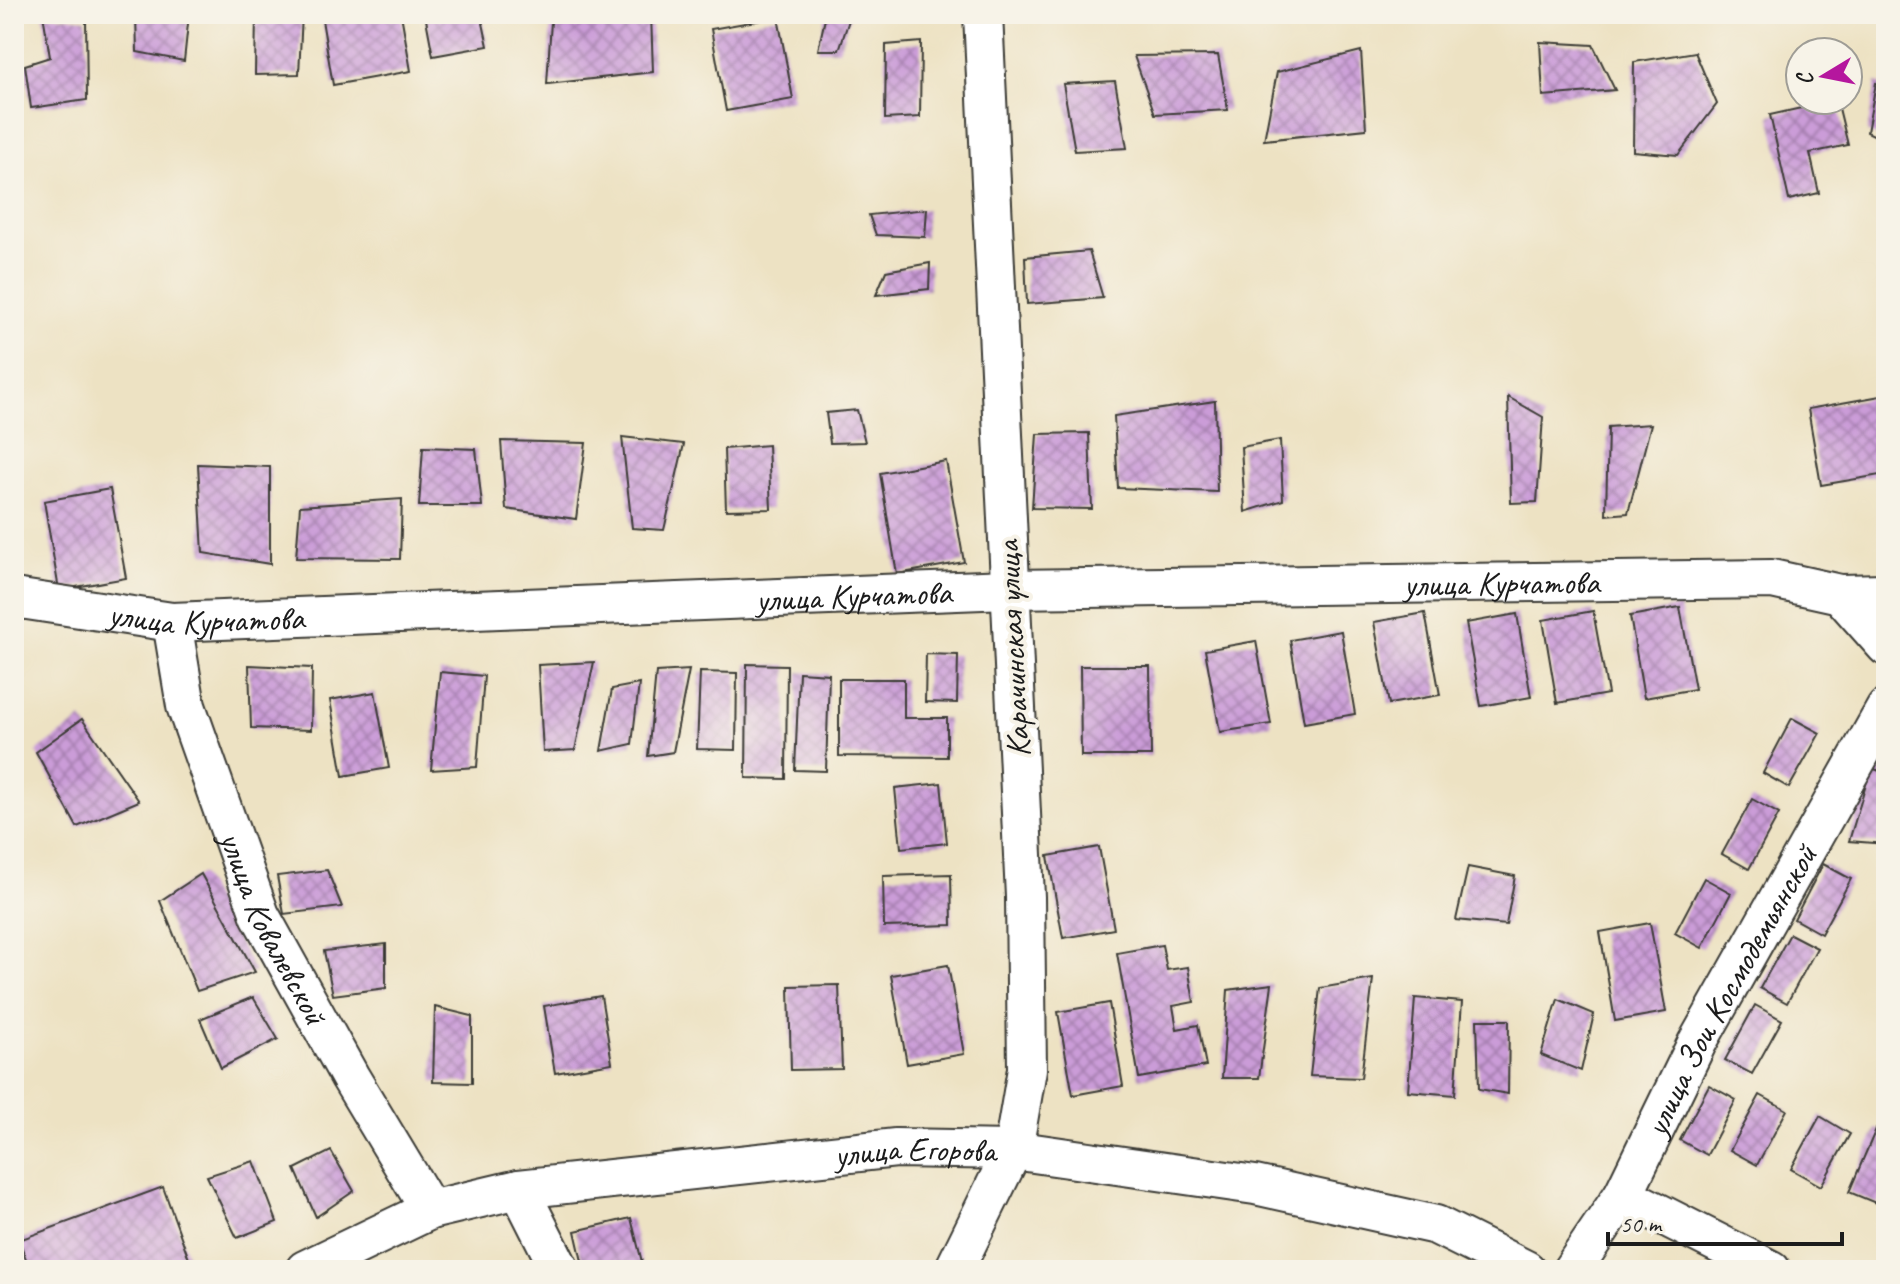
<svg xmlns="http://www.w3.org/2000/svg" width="1900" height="1284" font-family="Caveat,sans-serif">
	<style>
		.building { fill: url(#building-cross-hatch) }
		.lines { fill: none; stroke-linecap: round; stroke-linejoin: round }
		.minor-casing { stroke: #3b3a35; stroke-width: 42 }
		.minor { stroke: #fff; stroke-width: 38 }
		.labels { text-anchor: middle; stroke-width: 8; stroke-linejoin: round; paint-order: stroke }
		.street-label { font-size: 34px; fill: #1c1c1c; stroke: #f7f3e8 }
	</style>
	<defs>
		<pattern id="building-cross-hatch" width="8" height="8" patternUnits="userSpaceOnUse" patternTransform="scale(2)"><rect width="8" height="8" fill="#cb9cd8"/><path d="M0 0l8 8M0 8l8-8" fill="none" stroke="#a47eae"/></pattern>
	</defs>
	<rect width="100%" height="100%" fill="#f7f3e8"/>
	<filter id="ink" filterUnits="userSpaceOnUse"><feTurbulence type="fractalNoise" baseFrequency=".0125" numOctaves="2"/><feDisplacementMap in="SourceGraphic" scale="16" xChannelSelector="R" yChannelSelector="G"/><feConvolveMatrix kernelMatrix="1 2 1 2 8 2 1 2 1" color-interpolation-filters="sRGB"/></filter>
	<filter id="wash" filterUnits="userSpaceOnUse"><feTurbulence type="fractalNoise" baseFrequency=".006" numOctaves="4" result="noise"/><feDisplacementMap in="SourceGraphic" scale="32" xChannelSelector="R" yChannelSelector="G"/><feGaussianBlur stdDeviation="1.8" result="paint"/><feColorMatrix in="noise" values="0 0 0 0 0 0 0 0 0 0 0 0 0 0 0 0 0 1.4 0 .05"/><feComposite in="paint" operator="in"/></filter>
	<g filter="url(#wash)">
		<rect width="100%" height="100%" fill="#ede2c3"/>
		<g id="blocks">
			<g class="building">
				<polygon points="43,14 86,19 87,100 31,108 25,65 50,57"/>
				<polygon points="136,14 189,14 184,61 137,52"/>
				<polygon points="256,14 302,14 299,74 255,75"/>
				<polygon points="321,14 401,14 411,71 333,85"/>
				<polygon points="425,14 481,14 488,46 433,56"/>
				<polygon points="588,14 651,14 653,72 547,84 551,21"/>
				<polygon points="826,14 851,14 839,50 818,50"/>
				<polygon points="778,17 793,99 726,111 711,29"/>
				<polygon points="921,42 920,117 885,119 886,45"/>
				<polygon points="1540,42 1593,45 1615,90 1543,96"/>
				<polygon points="1361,51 1366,129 1264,140 1277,72"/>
				<polygon points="1695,52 1717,104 1678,155 1633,151 1634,62"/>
				<polygon points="1218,55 1228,110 1155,114 1134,56"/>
				<polygon points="1115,81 1127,148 1075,151 1063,84"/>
				<polygon points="1876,83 1886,85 1886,141 1867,132"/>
				<polygon points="1837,100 1848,145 1810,153 1819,193 1789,200 1770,115"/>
				<polygon points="927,209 925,237 876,235 869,215"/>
				<polygon points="1089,251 1103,298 1027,304 1025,257"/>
				<polygon points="930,263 929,289 876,295 886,271"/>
				<polygon points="1886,395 1886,474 1821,485 1808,409"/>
				<polygon points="1508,397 1543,417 1537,502 1511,503"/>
				<polygon points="1215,401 1217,492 1118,488 1114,416"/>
				<polygon points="857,410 865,442 830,443 826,413"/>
				<polygon points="1651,424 1628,513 1606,515 1608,427"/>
				<polygon points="1089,433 1092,509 1032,508 1037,434"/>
				<polygon points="622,437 684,444 664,530 632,528"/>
				<polygon points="1280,440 1283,500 1245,512 1241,447"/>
				<polygon points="501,441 586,443 576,519 506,509"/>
				<polygon points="768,445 771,509 726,510 724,449"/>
				<polygon points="423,447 476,449 482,506 419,506"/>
				<polygon points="946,461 964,562 897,574 880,473"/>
				<polygon points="198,464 270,467 270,564 203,553"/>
				<polygon points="110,489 126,578 59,590 44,501"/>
				<polygon points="402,499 400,559 296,558 300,506"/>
				<polygon points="1680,607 1695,689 1644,698 1630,616"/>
				<polygon points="1593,611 1608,694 1557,703 1543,620"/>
				<polygon points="1425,613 1440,695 1389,704 1374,622"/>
				<polygon points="1517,614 1531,697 1481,706 1466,623"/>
				<polygon points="1341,631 1355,714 1304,723 1290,640"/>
				<polygon points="1256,641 1271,724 1220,732 1205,650"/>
				<polygon points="926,654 958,655 957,703 925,702"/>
				<polygon points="594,662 575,750 543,752 538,665"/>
				<polygon points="747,664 787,665 786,779 746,778"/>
				<polygon points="249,665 312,668 311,730 251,728"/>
				<polygon points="1080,666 1150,666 1151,756 1081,756"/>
				<polygon points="689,670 673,752 648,756 656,672"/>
				<polygon points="440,672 484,676 477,767 431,770"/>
				<polygon points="700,672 737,673 736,750 697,749"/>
				<polygon points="799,672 829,674 826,771 795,770"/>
				<polygon points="839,679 904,679 904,718 947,718 947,757 839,756"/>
				<polygon points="639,684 632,744 601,751 612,689"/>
				<polygon points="375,692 389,768 343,776 330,700"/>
				<polygon points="1792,718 1820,733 1789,788 1763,773"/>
				<polygon points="82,719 139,801 77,827 36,752"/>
				<polygon points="1871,768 1886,773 1886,844 1849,841"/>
				<polygon points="941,783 947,843 901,848 895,788"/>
				<polygon points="1752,799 1779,814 1749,869 1722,854"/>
				<polygon points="1099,847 1114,929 1063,938 1048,856"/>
				<polygon points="1823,864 1851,879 1821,934 1794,919"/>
				<polygon points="1468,867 1515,876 1506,925 1456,920"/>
				<polygon points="327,870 342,907 284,914 277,876"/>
				<polygon points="201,874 255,972 197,991 160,901"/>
				<polygon points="951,874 952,925 884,927 883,876"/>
				<polygon points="1704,878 1731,893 1702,948 1675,933"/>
				<polygon points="1650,923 1666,1012 1615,1021 1600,932"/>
				<polygon points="1790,934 1817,948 1787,1003 1760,988"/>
				<polygon points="386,944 386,988 333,995 324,951"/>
				<polygon points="1162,945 1167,970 1188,967 1194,1002 1173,1006 1177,1029 1198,1025 1206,1066 1139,1078 1117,953"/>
				<polygon points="948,965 964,1054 907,1064 891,975"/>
				<polygon points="1373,979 1361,1078 1310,1076 1320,988"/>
				<polygon points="1272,984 1259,1078 1222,1078 1228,990"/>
				<polygon points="839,985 842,1069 791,1070 789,986"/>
				<polygon points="601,996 612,1063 555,1073 544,1006"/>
				<polygon points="253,997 278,1039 221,1068 200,1019"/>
				<polygon points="1415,998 1462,1002 1455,1095 1408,1091"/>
				<polygon points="1558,999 1594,1014 1581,1071 1541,1055"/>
				<polygon points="1109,1003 1123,1086 1073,1095 1058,1012"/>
				<polygon points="1755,1005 1782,1020 1752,1074 1725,1060"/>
				<polygon points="435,1007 472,1016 472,1083 433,1082"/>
				<polygon points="1477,1020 1509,1020 1508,1094 1479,1089"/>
				<polygon points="1709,1085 1736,1100 1707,1155 1680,1140"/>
				<polygon points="1760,1095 1787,1110 1757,1165 1730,1150"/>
				<polygon points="1820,1116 1850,1134 1821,1186 1791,1169"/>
				<polygon points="1876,1129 1886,1133 1886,1185 1878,1204 1849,1192"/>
				<polygon points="331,1151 354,1191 316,1217 295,1169"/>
				<polygon points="254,1161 277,1222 237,1238 207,1176"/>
				<polygon points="163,1187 193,1270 30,1270 19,1240"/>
				<polygon points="631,1218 644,1270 584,1270 575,1231"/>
			</g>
		</g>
	</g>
	<g filter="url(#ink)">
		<use href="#blocks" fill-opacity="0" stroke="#3b3a35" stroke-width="2"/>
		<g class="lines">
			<defs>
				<g id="minor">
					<polyline points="1840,594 1886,593"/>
					<path id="s1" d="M 14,598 L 172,622 L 1008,589 L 1772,579 L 1840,594 L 1886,646"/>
					<path id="s2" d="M 172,622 L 186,706 L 260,915 L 350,1077 L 430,1210"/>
					<polyline points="519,1189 560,1270"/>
					<polyline points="1623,1195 1771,1270"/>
					<path id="s3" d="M 305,1270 L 430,1210 L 519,1189 L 896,1148 L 1013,1150 L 1255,1185 L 1436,1225 L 1526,1270"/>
					<polyline points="954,1270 1013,1150 1027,1069 1025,897 983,14"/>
					<path id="s4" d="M 1572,1270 L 1623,1195 L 1697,1043 L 1886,708"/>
				</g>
			</defs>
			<use href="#minor" class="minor-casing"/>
			<use href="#minor" class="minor"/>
		</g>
	</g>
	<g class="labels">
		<g class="street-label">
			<text dy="12" stroke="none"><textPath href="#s1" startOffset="1490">улица Курчатова</textPath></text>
			<text dy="12" stroke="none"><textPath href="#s1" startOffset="842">улица Курчатова</textPath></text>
			<text dy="12" stroke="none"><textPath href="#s1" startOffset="194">улица Курчатова</textPath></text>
			<text transform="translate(1012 649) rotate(-93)" y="12">Карачинская улица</text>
			<text dy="12" stroke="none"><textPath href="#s2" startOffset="324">улица Ковалевской</textPath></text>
			<text dy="12" stroke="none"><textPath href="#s4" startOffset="322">улица Зои Космодемьянской</textPath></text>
			<text dy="12" stroke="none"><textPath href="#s3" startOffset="628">улица Егорова</textPath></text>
		</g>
	</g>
	<rect width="1900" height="1284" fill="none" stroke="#f7f3e8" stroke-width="48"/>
	<g transform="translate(1824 76) rotate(260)"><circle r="38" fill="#f7f3e8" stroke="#9f9d96" stroke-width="2"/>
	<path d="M0-6L14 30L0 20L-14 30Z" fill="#b5179e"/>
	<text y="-12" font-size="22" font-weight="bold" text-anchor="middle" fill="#1c1c1c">С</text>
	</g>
	<path d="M1608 1232v12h234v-12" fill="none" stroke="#1c1c1c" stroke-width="4"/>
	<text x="1620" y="1232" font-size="24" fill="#1c1c1c" stroke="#f7f3e8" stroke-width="6" paint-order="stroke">50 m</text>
</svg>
